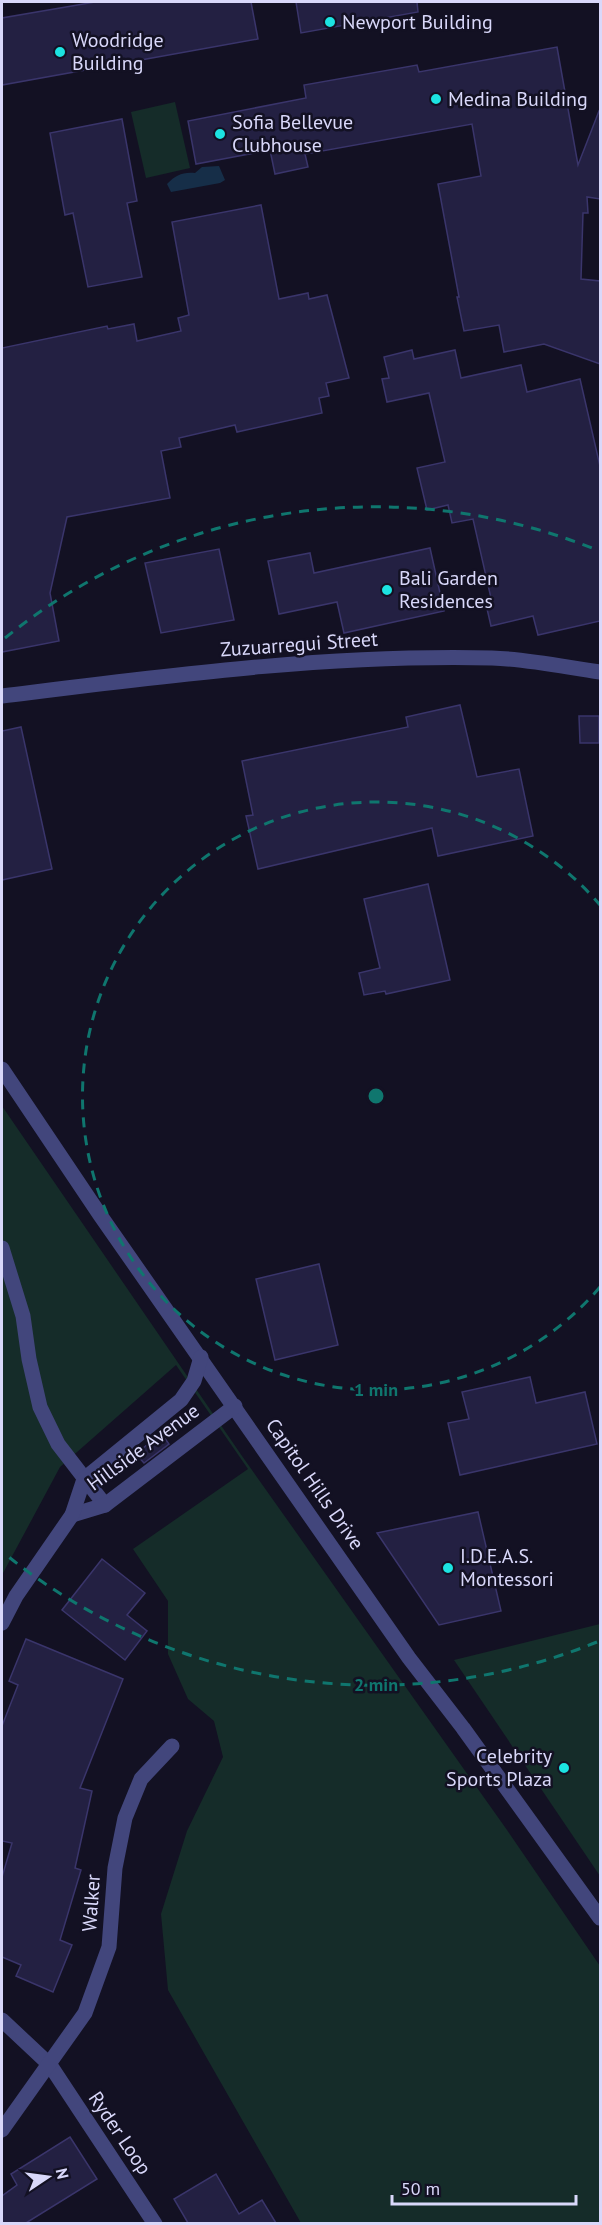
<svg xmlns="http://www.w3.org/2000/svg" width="602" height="2225" font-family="'PT Sans',sans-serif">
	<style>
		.green { fill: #152c29 }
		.water { fill: #162e48 }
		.building { fill: #232042; stroke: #3a356b; stroke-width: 1.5 }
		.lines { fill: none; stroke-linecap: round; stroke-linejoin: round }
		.minor { stroke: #42467c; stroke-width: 15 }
		.ring { fill: none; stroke: #0f766e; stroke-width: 3; stroke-dasharray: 10 8 }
		.poi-dot { fill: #1ce3e1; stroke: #131123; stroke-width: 2 }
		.labels { text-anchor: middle; stroke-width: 5; stroke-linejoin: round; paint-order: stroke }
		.poi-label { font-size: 20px; fill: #d9d8fa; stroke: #131123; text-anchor: start }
		.street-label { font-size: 20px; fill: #d9d8fa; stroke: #131123 }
		.centre { fill: #0f766e; stroke: #131123; stroke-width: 3 }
		.ring-label { font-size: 18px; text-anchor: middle; font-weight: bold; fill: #0f766e; stroke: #131123; stroke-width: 5; stroke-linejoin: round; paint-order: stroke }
	</style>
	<rect width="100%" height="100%" fill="#131123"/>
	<g class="green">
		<polygon points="175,102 190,168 146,178 131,112"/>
		<polygon points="2,1106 242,1456 507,1830 600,1966 600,2223 301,2223 168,1990 161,1914 187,1831 223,1757 214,1721 188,1699 168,1654 168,1601 133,1549 248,1469 176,1365 60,1467 2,1575"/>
		<polygon points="600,1624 600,1876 454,1660"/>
	</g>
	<path class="water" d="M 219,166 L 225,180 L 220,183 L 171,192 L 167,184 C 176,175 182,172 195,173 L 202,167 Z"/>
	<g class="building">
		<polygon points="95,2 251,2 258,39 2,85 2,18"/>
		<polygon points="296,2 417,2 418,12 301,33"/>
		<polygon points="557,47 578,165 599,111 600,112 600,199 587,197 588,213 583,213 581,279 600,281 600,364 544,344 504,352 499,325 464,331 457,297 459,297 438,184 481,176 472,124 305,154 308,167 275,174 270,150 196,164 188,121 306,98 304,85 417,65 419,72"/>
		<polygon points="122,119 137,201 127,203 142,277 88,287 73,213 65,215 50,133"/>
		<polygon points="261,205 279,299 308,293 309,299 327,295 349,378 326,383 329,396 319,398 322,413 237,432 235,425 179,438 181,447 161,451 170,498 67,517 50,593 59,641 2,652 2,348 107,326 108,329 134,324 137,341 181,331 178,318 189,315 172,222"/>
		<polygon points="412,350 414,359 455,350 461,378 521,365 527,392 580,379 600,466 600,621 538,635 533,616 491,626 485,600 491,598 473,519 452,523 448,505 427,510 417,468 445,462 429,393 387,402 382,379 389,378 384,357"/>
		<polygon points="430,548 444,611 344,633 337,602 279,614 268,561 310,553 314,573"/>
		<polygon points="219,549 234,620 161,633 145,563"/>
		<polygon points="460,705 477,777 519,769 533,836 438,856 432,828 258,869 246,816 253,815 242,761 408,727 406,717"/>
		<polygon points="579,716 599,716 599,743 580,743"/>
		<polygon points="21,727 52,869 2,880 2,731"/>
		<polygon points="428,884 450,980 386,994 385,991 364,995 359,973 380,968 364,899"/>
		<polygon points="319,1264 338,1345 275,1360 256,1279"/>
		<polygon points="530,1377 536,1403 585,1392 597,1444 460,1475 448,1423 469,1419 462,1392"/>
		<polygon points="161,1433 169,1444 144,1463 136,1454"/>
		<polygon points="478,1512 501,1611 439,1625 377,1533"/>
		<polygon points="102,1559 145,1593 127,1615 147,1631 125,1660 62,1610"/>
		<polygon points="26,1639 123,1679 80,1788 92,1791 75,1868 81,1870 60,1940 72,1945 53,1992 16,1976 21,1965 2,1957 2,1877 12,1843 2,1841 2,1726 18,1685 9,1681"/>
		<polygon points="70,2137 97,2179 26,2223 2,2223 2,2196 17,2185 11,2174"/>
		<polygon points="216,2174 239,2214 262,2200 276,2223 188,2223 174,2199"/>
	</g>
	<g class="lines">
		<g class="minor">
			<path d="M 2,696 C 164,676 328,654 492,658 C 528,659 565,667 600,672"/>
			<polyline points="2,1069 100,1215 409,1658 463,1728 600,1918"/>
			<polyline points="2,1248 23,1316 29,1359 40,1407 58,1444 105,1505"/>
			<polyline points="72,1515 105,1505 235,1406"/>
			<polyline points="2,1623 16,1596 72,1515 84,1479 181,1400 194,1381 201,1357"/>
			<polyline points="2,2020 50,2065 155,2224"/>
			<polyline points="2,2130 85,2013 109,1947 115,1868 125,1818 141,1779 172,1746"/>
		</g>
	</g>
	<g class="ring">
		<path d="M600 1287A294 294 0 1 1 600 905"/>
		<path d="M597 1642A589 589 0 0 1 5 1554M5 638A589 589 0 0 1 597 550"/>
	</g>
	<g class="poi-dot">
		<circle cx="330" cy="22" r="6"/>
		<circle cx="60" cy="52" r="6"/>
		<circle cx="436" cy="99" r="6"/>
		<circle cx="220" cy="134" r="6"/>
		<circle cx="387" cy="590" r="6"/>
		<circle cx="448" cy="1568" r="6"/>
		<circle cx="564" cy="1768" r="6"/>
	</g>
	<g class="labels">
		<g class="poi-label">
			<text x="342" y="29">Newport Building</text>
			<text x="72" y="47">Woodridge<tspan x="72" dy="23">Building</tspan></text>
			<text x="448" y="106">Medina Building</text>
			<text x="232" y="129">Sofia Bellevue<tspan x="232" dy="23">Clubhouse</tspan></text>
			<text x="399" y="585">Bali Garden<tspan x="399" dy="23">Residences</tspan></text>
			<text x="460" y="1563">I.D.E.A.S.<tspan x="460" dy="23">Montessori</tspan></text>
			<text x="552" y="1763" text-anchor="end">Celebrity<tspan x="552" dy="23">Sports Plaza</tspan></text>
		</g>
		<g class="street-label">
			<text transform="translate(299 644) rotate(-4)" y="7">Zuzuarregui Street</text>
			<text transform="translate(143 1447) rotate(-36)" y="7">Hillside Avenue</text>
			<text transform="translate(315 1484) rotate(55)" y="7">Capitol Hills Drive</text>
			<text transform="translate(91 1903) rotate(-86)" y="7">Walker</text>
			<text transform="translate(120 2133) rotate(56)" y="7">Ryder Loop</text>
		</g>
	</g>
	<circle cx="376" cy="1096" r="9" class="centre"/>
	<g class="ring-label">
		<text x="376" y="1396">1 min</text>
		<text x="376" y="1691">2 min</text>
	</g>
	<rect width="602" height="2225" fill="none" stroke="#d9d8fa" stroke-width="6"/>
	<g transform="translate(48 2177) rotate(77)" stroke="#131123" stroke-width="4.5" paint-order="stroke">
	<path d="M0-4.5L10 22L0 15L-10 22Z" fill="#d9d8fa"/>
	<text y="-9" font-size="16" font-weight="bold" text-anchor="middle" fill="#d9d8fa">N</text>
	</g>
	<path d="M392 2195v9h184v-9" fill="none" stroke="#d9d8fa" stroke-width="3"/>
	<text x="401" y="2195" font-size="18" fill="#d9d8fa" stroke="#131123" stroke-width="4.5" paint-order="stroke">50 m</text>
</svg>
